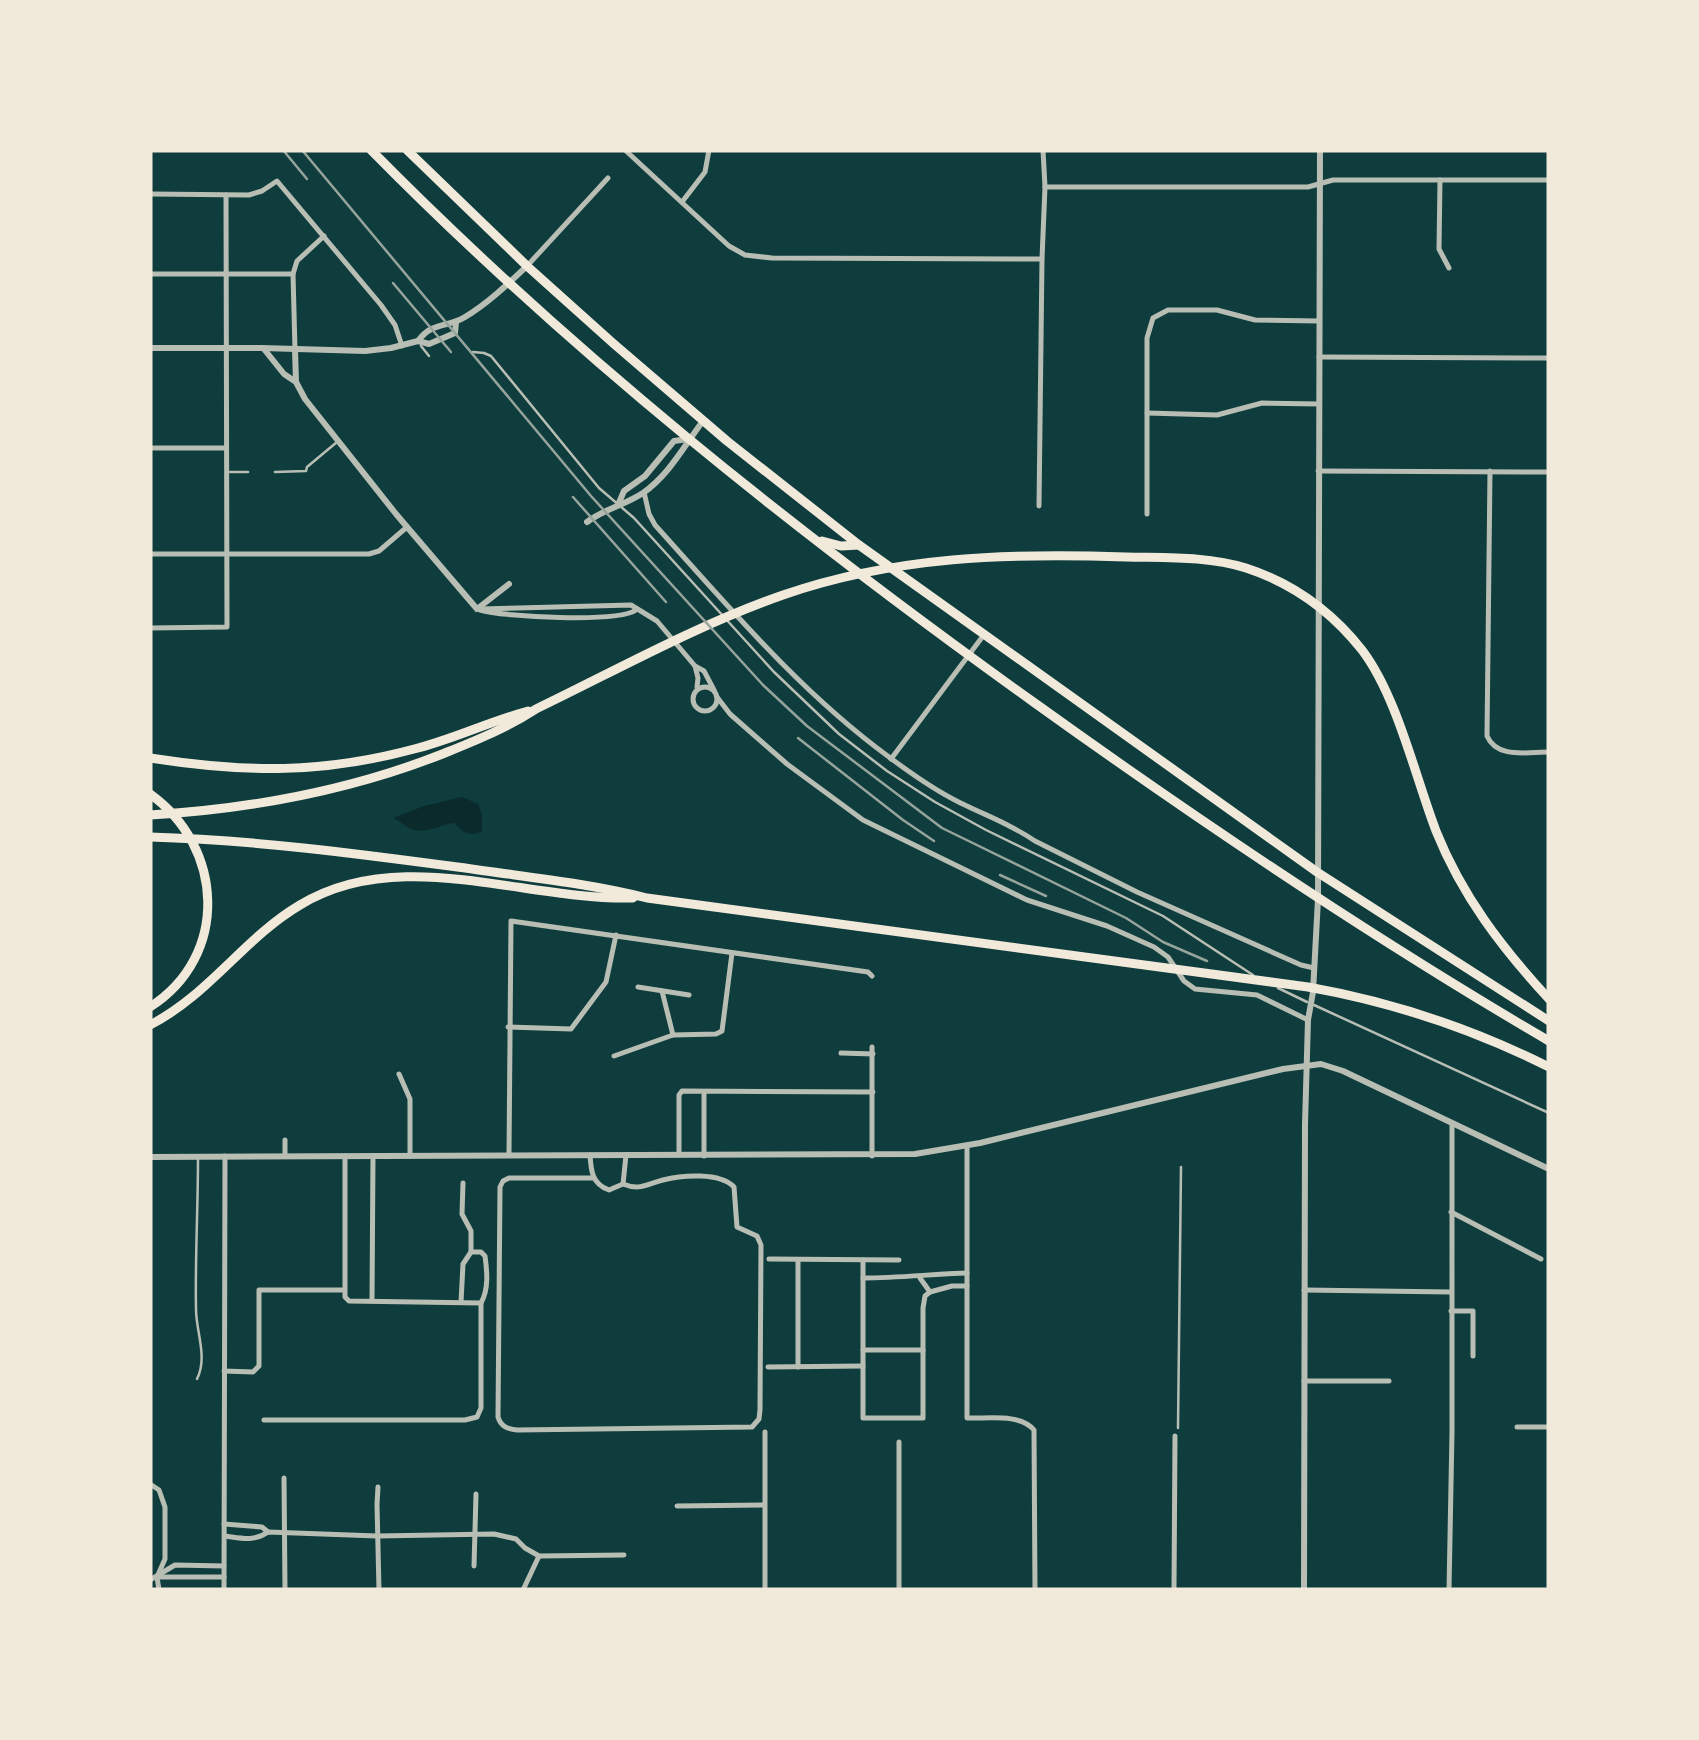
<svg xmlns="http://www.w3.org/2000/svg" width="1699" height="1740" font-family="Ubuntu,sans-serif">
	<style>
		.water { fill: #0a2a2b }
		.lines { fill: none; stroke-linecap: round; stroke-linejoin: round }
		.service { stroke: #b8beb3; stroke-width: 2.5 }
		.minor { stroke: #b8beb3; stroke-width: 5 }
		.tertiary { stroke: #b8beb3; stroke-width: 6 }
		.trunk { stroke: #f1e9da; stroke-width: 9 }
		.motorway { stroke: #f1e9da; stroke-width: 9 }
		.rail { stroke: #97a49c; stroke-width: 2.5 }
	</style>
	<rect width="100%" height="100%" fill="#0f3d3e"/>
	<path class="water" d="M 462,797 L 478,804 L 482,815 L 482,831 C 472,837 461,833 455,823 C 439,824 425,836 409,828 C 403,825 399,820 393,818 L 424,806 Z"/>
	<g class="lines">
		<g class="service">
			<polyline points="421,346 429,356"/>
			<polyline points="473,352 484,353 491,356 599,488 634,518 774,672 839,734 887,771 935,802 986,830 1163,916 1253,975"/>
			<polyline points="230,472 248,472"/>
			<polyline points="275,472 306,471 307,467 337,442"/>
			<polyline points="1278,988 1307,1002"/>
			<polyline points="1314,1005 1549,1113"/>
			<path d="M 197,1379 C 208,1357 196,1332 196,1309 C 195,1259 198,1209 198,1158"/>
			<polyline points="1178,1428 1181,1167"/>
		</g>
		<g class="minor">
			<polyline points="625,150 729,246 745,255 772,258 1042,259"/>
			<polyline points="1440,180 1439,249 1449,268"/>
			<polyline points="1045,187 1308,187 1333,180 1549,180"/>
			<polyline points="150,194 249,195 262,191 277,181 381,305 395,325 402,346"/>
			<polyline points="682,202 705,172 709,150"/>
			<polyline points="527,266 608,178"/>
			<polyline points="150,274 293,274 297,261 324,236"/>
			<polyline points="293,274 295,350"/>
			<polyline points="1319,357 1549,358"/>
			<polyline points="1147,413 1217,415 1262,403 1319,404"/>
			<polyline points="150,448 225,448"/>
			<polyline points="1318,471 1549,472"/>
			<path d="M 1490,471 L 1487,736 C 1497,759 1527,752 1549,752"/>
			<path d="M 644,492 L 649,514 L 655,525 C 729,607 800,692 889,757 C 913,775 940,794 967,806 C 994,819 1010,824 1035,841 L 1137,892 L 1301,965 L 1314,968"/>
			<polyline points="1039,506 1042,259 1045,187 1043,150"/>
			<polyline points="1147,514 1147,338 1153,318 1168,310 1217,310 1255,320 1319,321"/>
			<polyline points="150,554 369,554 379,551 407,527"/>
			<polyline points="480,609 631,605 657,621 695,666 704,671 714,690"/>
			<path d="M 480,610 C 504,617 617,623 636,610"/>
			<polyline points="150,628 227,627 226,195"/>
			<polyline points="695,666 698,678 697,687"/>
			<circle cx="705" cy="699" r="12"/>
			<polyline points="717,697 730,714 787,764 863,820 1027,900 1107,926 1154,947 1168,957 1184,981 1195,989 1257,995 1308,1020"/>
			<polyline points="891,759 983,636"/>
			<polyline points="638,987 689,995"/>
			<polyline points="662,991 673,1035"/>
			<polyline points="508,1027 571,1029 606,982 616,935"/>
			<polyline points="841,1053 873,1054"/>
			<polyline points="614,1056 673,1035 716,1034 722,1031 732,953"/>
			<polyline points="399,1074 410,1099 410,1156"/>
			<path d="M 967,1145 L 967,1418 C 987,1419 1020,1413 1034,1430 L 1035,1590"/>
			<polyline points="509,1155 511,921 868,972 872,976"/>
			<path d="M 590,1155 C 591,1171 592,1184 609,1190 L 623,1184 L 626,1155"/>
			<polyline points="679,1155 679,1095 682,1091 873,1092"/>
			<polyline points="285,1156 285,1140"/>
			<polyline points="704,1156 704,1092"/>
			<polyline points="872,1156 872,1047"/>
			<path d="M 593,1178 L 509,1178 L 503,1181 L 500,1187 L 498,1417 C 501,1427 508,1429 517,1430 L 752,1427 L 759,1419 L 760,1410 L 761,1245 L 757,1236 L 737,1227 L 734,1187 C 720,1172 682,1175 663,1180 C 647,1184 640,1191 623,1184"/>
			<polyline points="463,1183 462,1214 471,1231 471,1252"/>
			<polyline points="1451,1212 1541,1259"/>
			<polyline points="769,1259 899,1260"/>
			<polyline points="798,1260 798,1367"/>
			<polyline points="863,1260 863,1418 923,1418 923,1308 925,1296 930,1292"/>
			<path d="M 863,1278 C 899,1278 932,1274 967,1273"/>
			<polyline points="920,1278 930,1292 952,1286 967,1286"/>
			<polyline points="1304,1290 1451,1292"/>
			<polyline points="372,1301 373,1156"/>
			<path d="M 461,1302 L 463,1264 L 471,1252 L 481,1252 L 485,1256 C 487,1271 489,1289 481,1303"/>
			<polyline points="1451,1311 1473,1311 1473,1356"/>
			<polyline points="863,1350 923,1350"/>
			<polyline points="768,1367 863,1366"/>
			<polyline points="224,1371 253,1372 259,1366 259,1290 344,1290"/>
			<polyline points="1304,1381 1389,1381"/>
			<polyline points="264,1420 465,1420 477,1417 481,1408 481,1303 349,1301 345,1297 345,1156"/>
			<polyline points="1517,1427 1549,1427"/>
			<polyline points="284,1478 285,1590"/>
			<polyline points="150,1484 159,1490 165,1507 165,1559 157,1577 159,1590"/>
			<polyline points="378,1487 377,1504 379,1590"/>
			<polyline points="677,1506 764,1505"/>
			<polyline points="224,1524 262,1527 268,1532"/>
			<path d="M 225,1536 C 241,1538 254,1542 268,1532 L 377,1536 L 494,1534 L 516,1539 L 525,1548 L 539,1556 L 624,1555"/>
			<polyline points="474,1566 476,1494"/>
			<polyline points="160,1577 224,1577"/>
			<polyline points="150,1580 175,1565 224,1566"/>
			<polyline points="224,1590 225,1156"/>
			<polyline points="523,1590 539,1556"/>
			<polyline points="765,1590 765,1432"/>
			<polyline points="899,1590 899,1442"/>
			<polyline points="1174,1590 1175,1436"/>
			<polyline points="1449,1590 1452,1432 1452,1123"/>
		</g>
		<g class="tertiary">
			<path d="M 418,341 C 433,321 447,328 465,317 C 488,303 508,284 527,266"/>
			<polyline points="150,348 262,348 365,351 391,348 418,341 429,344 455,333 456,322"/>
			<polyline points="264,349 284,374 296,382"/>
			<polyline points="295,350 296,382 305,399 396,514 477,609 509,584"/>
			<polyline points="618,505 624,491 645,476 674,441 688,439"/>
			<path d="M 587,522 C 604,509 625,505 643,493 C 669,475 684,446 703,421"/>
			<polyline points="150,1157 915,1154 980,1143 1283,1069 1321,1064 1343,1071 1549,1169"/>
			<polyline points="1304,1590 1305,1124 1308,1020 1313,992 1318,899 1320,150"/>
		</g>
		<g class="trunk">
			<path d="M 371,150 C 572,354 799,534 1032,701 C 1199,821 1371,937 1549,1041"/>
			<polyline points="407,150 527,266 614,344 727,441 859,545 1317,872 1549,1021"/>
			<polyline points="822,541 841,546 859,545"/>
		</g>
		<g class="motorway">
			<path d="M 150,758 C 247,773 323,774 418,748 C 456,738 491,721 528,711"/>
			<path d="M 150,794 C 224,847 230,956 150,1007"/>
			<path d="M 150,815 C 250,809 352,790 445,753 C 477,740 507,728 536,709 C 617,670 697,625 783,595 C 896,556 1008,553 1126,557 C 1166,558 1208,556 1246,568 C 1292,583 1332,612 1362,650 C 1397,696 1415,776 1436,831 C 1462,896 1502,948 1549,999"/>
			<path d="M 150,837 C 256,840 360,854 465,868 C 525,877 588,883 647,898 L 1308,987 C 1393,1002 1471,1028 1549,1067"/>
			<path d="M 150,1025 C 209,995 244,938 300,905 C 400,844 525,901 633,898"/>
		</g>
		<g class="rail">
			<polyline points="283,150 307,179"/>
			<polyline points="302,150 591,496 763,685 807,726 942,828 1126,918 1163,942 1207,961"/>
			<polyline points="393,283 451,352"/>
			<polyline points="573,497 666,602"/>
			<polyline points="798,738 903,820 934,841"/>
			<polyline points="1000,875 1046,896"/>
		</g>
	</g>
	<rect width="1699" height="1740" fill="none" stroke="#f1e9da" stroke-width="305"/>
</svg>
